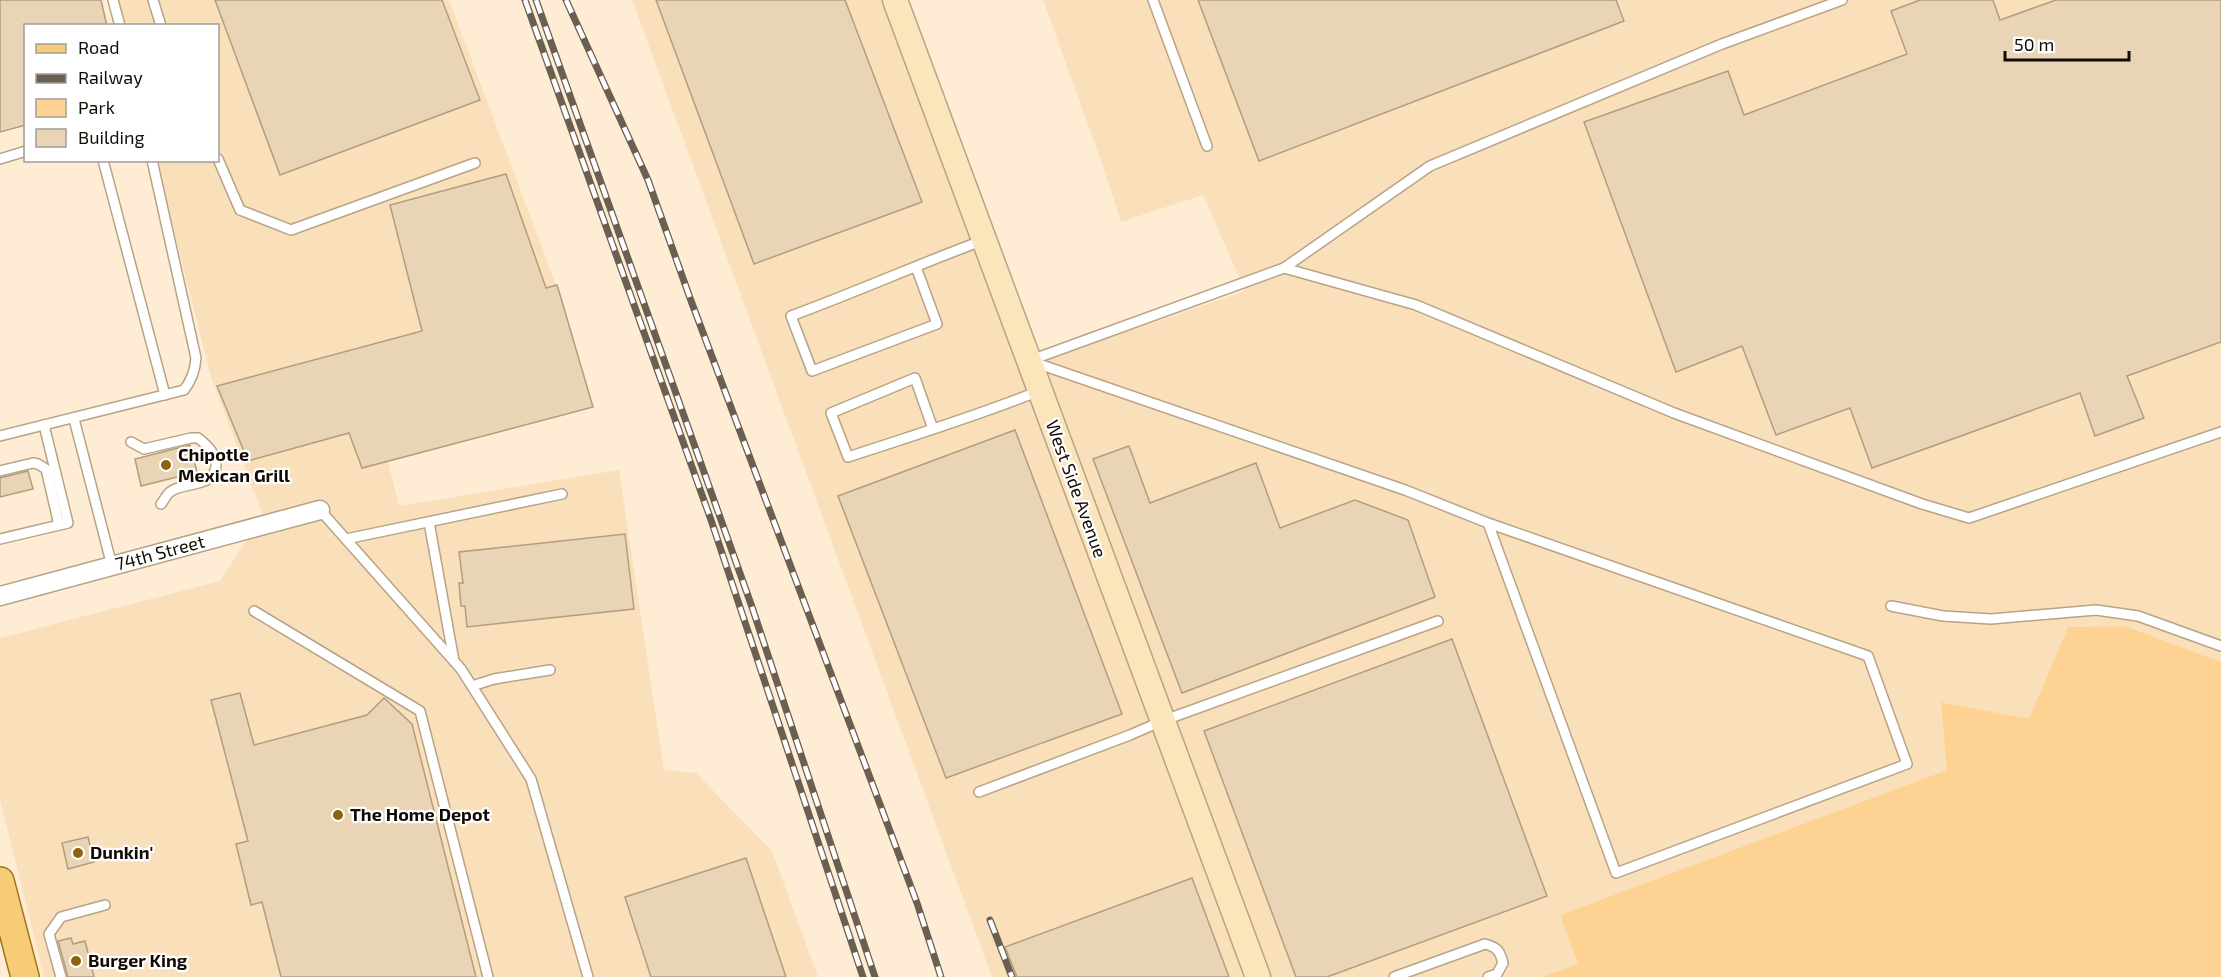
<svg xmlns="http://www.w3.org/2000/svg" width="2221" height="977" font-family="'Exo 2',sans-serif">
	<style>
		.built { fill: #fae0ba }
		.green { fill: #fdd292 }
		.building { fill: #e9d4b5; stroke: #b19d7f; stroke-width: 1.5 }
		.lines { fill: none; stroke-linecap: round; stroke-linejoin: round }
		.lane-casing { stroke: #b7a386; stroke-width: 12 }
		.street-casing { stroke: #b7a386; stroke-width: 21 }
		.secondary-casing { stroke: #b7a386; stroke-width: 27 }
		.primary-casing { stroke: #a37213; stroke-width: 30 }
		.lane { stroke: #fff; stroke-width: 9 }
		.street { stroke: #fff; stroke-width: 18 }
		.secondary { stroke: #fbe6bb; stroke-width: 24 }
		.primary { stroke: #f7cc77; stroke-width: 27 }
		.rail-casing { stroke: #6a5f51; stroke-width: 7 }
		.rail { stroke: #fff; stroke-width: 4.5; stroke-dasharray: 14; stroke-linecap: butt }
		.poi-dot { fill: #8f630a; stroke: #fff; stroke-width: 2 }
		.labels { text-anchor: middle; stroke-width: 4.5; stroke-linejoin: round; paint-order: stroke }
		.poi-label { font-size: 18px; font-weight: bold; fill: #120b03; stroke: #fff; text-anchor: start }
		.street-label { font-size: 18px; fill: #120b03; stroke: #fff }
	</style>
	<rect width="100%" height="100%" fill="#feedd4"/>
	<g class="built">
		<polygon points="115,0 449,0 561,298 593,407 388,461 399,506 619,470 664,770 696,773 772,851 818,977 44,977 0,800 0,638 220,581 263,515 212,380 156,161 218,160 218,26 121,25"/>
		<polygon points="632,0 882,0 1027,366 1245,291 1203,195 1121,222 1104,169 1043,0 2221,0 2221,662 2125,626 2068,627 2030,720 1942,702 1947,770 1560,915 1578,964 1541,977 992,977"/>
	</g>
	<polygon class="green" points="2125,626 2221,662 2221,977 1541,977 1578,964 1560,915 1947,770 1941,702 2029,719 2068,627"/>
	<g class="building">
		<polygon points="0,0 101,0 107,26 26,26 26,125 0,132"/>
		<polygon points="215,0 442,0 480,100 280,175"/>
		<polygon points="656,0 845,0 922,202 754,264"/>
		<polygon points="1198,0 1616,0 1624,21 1259,161"/>
		<polygon points="1920,0 1993,0 2000,20 2056,0 2221,0 2221,342 2127,376 2144,418 2095,436 2080,393 1872,468 1850,408 1776,435 1742,346 1676,372 1584,122 1728,71 1744,115 1907,54 1891,11"/>
		<polygon points="506,174 546,288 557,285 561,298 593,407 362,468 349,433 248,461 217,386 422,331 390,205"/>
		<polygon points="1015,430 1122,714 946,778 838,496"/>
		<polygon points="190,445 197,472 141,486 135,459"/>
		<polygon points="1129,446 1150,503 1256,463 1280,528 1355,500 1408,520 1435,597 1182,693 1093,459"/>
		<polygon points="28,471 33,489 0,497 0,478"/>
		<polygon points="625,534 634,609 467,627 465,606 461,606 459,583 463,583 459,552"/>
		<polygon points="1452,639 1547,896 1327,977 1296,977 1204,731"/>
		<polygon points="240,693 254,745 367,715 384,698 412,724 476,977 281,977 262,902 251,905 236,844 248,841 211,700"/>
		<polygon points="88,837 94,862 68,869 62,843"/>
		<polygon points="746,858 786,977 651,977 625,897"/>
		<polygon points="1192,878 1229,977 1017,977 1005,947"/>
		<polygon points="71,938 73,944 85,941 94,977 68,977 58,941"/>
	</g>
	<g class="lines">
		<defs>
			<g id="lane">
				<polyline points="113,0 120,26"/>
				<polyline points="153,0 161,26"/>
				<polyline points="1153,0 1207,146"/>
				<polyline points="0,159 26,151"/>
				<polyline points="218,159 240,210 291,230 475,163"/>
				<polyline points="103,160 165,395"/>
				<path d="M 916,267 L 937,324 L 812,371 L 791,316 C 856,292 919,264 984,240"/>
				<polyline points="1284,268 1416,305 1674,413 1922,504 1969,518 2221,432"/>
				<polyline points="1031,360 1284,268 1430,166 1722,44 1842,0"/>
				<polyline points="1033,362 1405,490 1488,523 1616,873 1907,764 1868,656 1488,523"/>
				<polyline points="74,419 112,566"/>
				<path d="M 933,429 L 915,378 L 831,413 L 848,457 C 912,436 977,416 1039,391"/>
				<path d="M 0,436 L 184,390 C 192,380 195,371 196,358 L 152,160"/>
				<path d="M 131,442 L 144,449 L 191,438 L 198,438 C 207,445 216,453 216,465 C 216,488 181,482 170,492 C 166,495 164,501 161,504"/>
				<polyline points="0,471 33,463 38,464 46,469 59,525"/>
				<polyline points="320,510 461,669 531,779 588,977"/>
				<polyline points="429,522 454,661"/>
				<polyline points="0,539 68,523 44,425"/>
				<polyline points="346,539 562,494"/>
				<polyline points="1891,606 1943,616 1991,619 2096,610 2138,616 2221,646"/>
				<polyline points="254,611 420,711 488,977"/>
				<polyline points="472,686 494,679 550,670"/>
				<polyline points="979,792 1130,735 1162,721 1438,621"/>
				<polyline points="61,977 49,934 61,917 105,905"/>
				<path d="M 1394,977 L 1485,944 C 1497,947 1500,951 1503,963 L 1497,974 L 1488,977"/>
			</g>
			<polyline id="street" points="0,596 320,510"/>
			<polyline id="secondary" points="895,0 1258,977"/>
			<polyline id="primary" points="0,881 25,977"/>
		</defs>
		<use href="#lane" class="lane-casing"/>
		<use href="#street" class="street-casing"/>
		<use href="#secondary" class="secondary-casing"/>
		<use href="#primary" class="primary-casing"/>
		<use href="#lane" class="lane"/>
		<use href="#street" class="street"/>
		<use href="#secondary" class="secondary"/>
		<use href="#primary" class="primary"/>
		<defs>
			<g id="rail">
				<polyline points="525,0 711,520 863,977"/>
				<polyline points="536,0 752,607 875,977"/>
				<polyline points="566,0 648,180 690,298 917,903 941,977"/>
				<polyline points="990,920 1012,977"/>
			</g>
		</defs>
		<use href="#rail" class="rail-casing"/>
		<use href="#rail" class="rail"/>
	</g>
	<g class="poi-dot">
		<circle cx="166" cy="465" r="6"/>
		<circle cx="338" cy="815" r="6"/>
		<circle cx="78" cy="853" r="6"/>
		<circle cx="76" cy="961" r="6"/>
	</g>
	<g class="labels">
		<g class="poi-label">
			<text x="178" y="461">Chipotle<tspan x="178" dy="21">Mexican Grill</tspan></text>
			<text x="350" y="821">The Home Depot</text>
			<text x="90" y="859">Dunkin'</text>
			<text x="88" y="967">Burger King</text>
		</g>
		<g class="street-label">
			<text transform="translate(1076 489) rotate(70)" y="6">West Side Avenue</text>
			<text transform="translate(160 553) rotate(-15)" y="6">74th Street</text>
		</g>
	</g>
	<rect x="24" y="24" width="195" height="138" fill="#ffffff" stroke="#a09d9a" stroke-width="1.5"/>
	<rect x="36" y="44" width="30" height="9" fill="#f7cc77" stroke="#a09d9a" stroke-width="1.5"/>
	<text x="78" y="54" font-size="18" fill="#120b03">Road</text>
	<rect x="36" y="74" width="30" height="9" fill="#6a5f51" stroke="#a09d9a" stroke-width="1.5"/>
	<text x="78" y="84" font-size="18" fill="#120b03">Railway</text>
	<rect x="36" y="99" width="30" height="18" fill="#fdd292" stroke="#a09d9a" stroke-width="1.5"/>
	<text x="78" y="114" font-size="18" fill="#120b03">Park</text>
	<rect x="36" y="129" width="30" height="18" fill="#e9d4b5" stroke="#a09d9a" stroke-width="1.5"/>
	<text x="78" y="144" font-size="18" fill="#120b03">Building</text>
	<path d="M2005 51v9h124v-9" fill="none" stroke="#120b03" stroke-width="3"/>
	<text x="2014" y="51" font-size="18" fill="#120b03" stroke="#ffffff" stroke-width="4.5" paint-order="stroke">50 m</text>
</svg>
